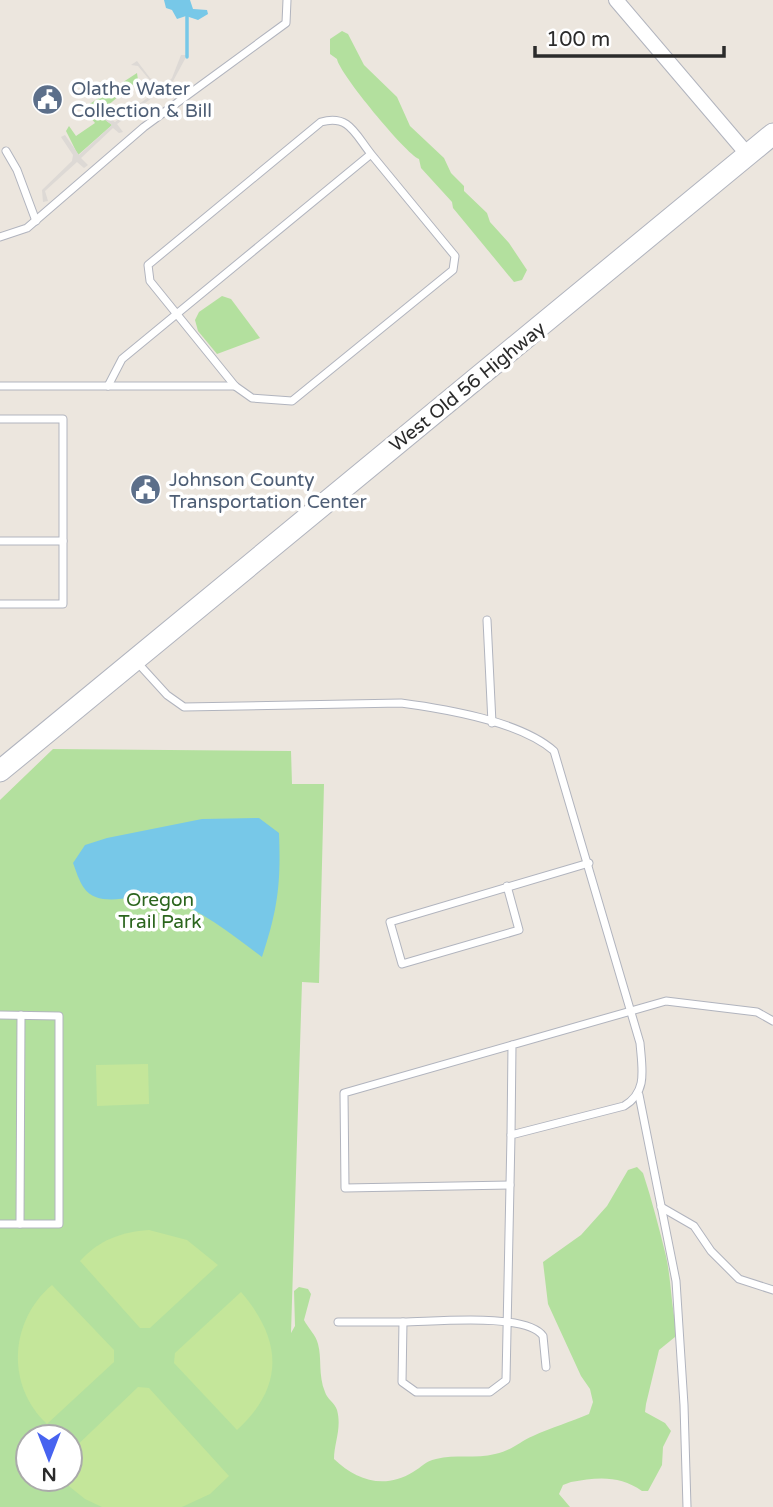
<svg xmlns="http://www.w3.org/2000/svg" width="773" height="1507" font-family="'Varela Round',sans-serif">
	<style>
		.green { fill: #b3e09e; fill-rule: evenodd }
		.pitch { fill: #c4e69a }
		.plaza { fill: #ddd9d5 }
		.water { fill: #77c8e8 }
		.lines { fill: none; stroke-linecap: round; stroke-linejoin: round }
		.stream { stroke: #77c8e8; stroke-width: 3.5 }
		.lane-casing { stroke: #b1b4be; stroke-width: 9 }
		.street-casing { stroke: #b1b4be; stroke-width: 16 }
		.secondary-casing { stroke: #b1b4be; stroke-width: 23 }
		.lane { stroke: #fff; stroke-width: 7 }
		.street { stroke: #fff; stroke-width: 14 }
		.secondary { stroke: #fff; stroke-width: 21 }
		.labels { text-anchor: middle; stroke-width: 7; stroke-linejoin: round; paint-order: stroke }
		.service-label { font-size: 19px; fill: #4e5e75; stroke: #fff; text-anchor: start }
		.street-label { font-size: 19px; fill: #2b2b2b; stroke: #fff }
		.park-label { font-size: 19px; fill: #2b651e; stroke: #fff }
	</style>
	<rect width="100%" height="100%" fill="#ece6de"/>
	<g class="green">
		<path d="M 342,31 L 348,34 L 364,65 L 397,97 L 410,126 L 444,158 L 451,173 L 464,186 L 464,191 L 487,213 L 490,222 L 509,243 L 527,270 L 522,280 L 514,282 L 453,208 L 452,202 L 421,168 L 419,159 C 406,154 339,73 337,59 L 330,54 L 330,39 Z"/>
		<polygon points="137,73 138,80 100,112 101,115 93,114 88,105"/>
		<polygon points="91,118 104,119 112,125 78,155 66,131 69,126 76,136 95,123"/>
		<polygon points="222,296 231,299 260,338 217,354 198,331 195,320 199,312"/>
		<path d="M 53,749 L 291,751 L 292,784 L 324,784 L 319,983 L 302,982 L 291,1333 L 295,1326 L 294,1291 L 299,1287 L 308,1289 L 311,1294 L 304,1320 C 308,1328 316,1335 318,1344 C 322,1358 318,1375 325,1392 C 327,1399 335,1403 337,1410 C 342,1428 334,1443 334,1459 C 356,1480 384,1490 413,1472 C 422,1467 425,1461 436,1459 C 455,1454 476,1459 495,1454 C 511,1451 519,1442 533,1436 C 552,1427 571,1422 589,1414 L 593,1402 L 590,1389 L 581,1376 L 548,1304 L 543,1262 L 581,1235 L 607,1206 L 628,1170 L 637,1167 L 643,1173 C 652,1200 659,1228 666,1256 C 671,1279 671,1303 676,1326 L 675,1337 L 659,1350 L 646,1404 L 645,1412 L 665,1423 L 671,1431 L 663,1447 L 662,1465 L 648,1491 L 642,1491 C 620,1475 597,1477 571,1482 L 563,1485 L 559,1494 L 570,1507 L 0,1507 L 0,800 ZM 28,1437 L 70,1437 L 70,1479 L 28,1479 Z"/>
	</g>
	<g class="pitch">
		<polygon points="148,1064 149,1104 97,1106 96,1065"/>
		<path d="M 149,1230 L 187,1240 L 218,1265 L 150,1328 L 140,1328 L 80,1261 C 99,1240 121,1232 149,1230 Z"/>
		<path d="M 52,1285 L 114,1350 L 114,1362 L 47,1424 C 5,1385 10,1320 52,1285 Z"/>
		<path d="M 241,1292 C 282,1340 285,1386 237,1430 L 174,1363 L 175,1353 Z"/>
		<polygon points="138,1387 149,1388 229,1476 210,1494 182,1507 102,1507 85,1499 60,1479 70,1479 70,1452"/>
	</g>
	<polygon class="plaza" points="181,55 186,55 185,59 172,83 117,124 123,132 119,133 113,128 81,158 88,165 84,168 77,162 45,191 48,201 43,202 42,190 72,161 73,155 61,137 65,135 79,155 112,125 104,119 91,118 84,107 88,105 93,114 105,115 115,122 158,90 138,66 131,65 137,61 150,78 164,86 172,78"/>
	<g class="water">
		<polygon points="164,0 190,0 193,9 207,10 208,14 198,20 186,16 177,19 172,10 166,8"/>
		<path d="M 259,818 L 279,833 C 281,883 278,909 262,957 C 234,936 204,912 170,899 C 144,889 100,912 84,888 C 79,881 76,871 73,863 L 85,845 L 107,838 L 202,819 Z"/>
	</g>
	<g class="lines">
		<polyline class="stream" points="187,16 187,57"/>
		<defs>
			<g id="lane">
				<polyline points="6,151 17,170 36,221"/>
				<polyline points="0,237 27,228 144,127 286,23 287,0"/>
				<polyline points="0,386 235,386"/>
				<path d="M 108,386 L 122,359 L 371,154 L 455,256 L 453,270 L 292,401 L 252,398 L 235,386 L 150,281 L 148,265 L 321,122 C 349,114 355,134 371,154"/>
				<polyline points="0,419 63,419 63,604 0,604"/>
				<polyline points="0,541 63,541"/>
				<polyline points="487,620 492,723"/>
				<path d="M 136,661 L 167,695 L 184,707 L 401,703 C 446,709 520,721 554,751 L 640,1043 C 642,1069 648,1092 624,1106 L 511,1135 C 509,1217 508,1298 506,1380 L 490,1392 L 416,1392 L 402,1382 L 403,1322 C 432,1322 526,1312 543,1336 L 546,1367"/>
				<polyline points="507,886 519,930 402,964 390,922 589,863"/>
				<polyline points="0,1015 59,1016 59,1224 0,1224"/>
				<polyline points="639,1095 676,1281 684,1405 687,1507"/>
				<polyline points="511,1135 512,1045 666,1001 757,1012 773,1021"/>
				<polyline points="510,1185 345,1188 344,1093 512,1045"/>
				<polyline points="661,1207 694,1226 711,1251 739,1279 773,1290"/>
				<polyline points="20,1224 21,1015"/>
				<polyline points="338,1322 403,1322"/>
			</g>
			<polyline id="street" points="616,0 748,155"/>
			<polyline id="secondary" points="0,771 773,134"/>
		</defs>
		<use href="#lane" class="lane-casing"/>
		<use href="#street" class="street-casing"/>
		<use href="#secondary" class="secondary-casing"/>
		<use href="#lane" class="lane"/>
		<use href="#street" class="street"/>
		<use href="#secondary" class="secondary"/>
	</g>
	<defs>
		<symbol id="civic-disc" viewBox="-11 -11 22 22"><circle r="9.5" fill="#5c6f8a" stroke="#fff"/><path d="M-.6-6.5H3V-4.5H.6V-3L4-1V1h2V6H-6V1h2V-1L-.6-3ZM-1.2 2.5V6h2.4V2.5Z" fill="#fff"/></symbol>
	</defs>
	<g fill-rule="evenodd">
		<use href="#civic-disc" x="30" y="82" width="35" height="35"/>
		<use href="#civic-disc" x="128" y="472" width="35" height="35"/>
	</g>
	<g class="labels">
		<g class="service-label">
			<text x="71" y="95">Olathe Water<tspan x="71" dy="22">Collection &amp; Bill</tspan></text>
			<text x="169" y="486">Johnson County<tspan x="169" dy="22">Transportation Center</tspan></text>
		</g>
		<g class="street-label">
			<text transform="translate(467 386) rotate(-39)" y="7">West Old 56 Highway</text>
		</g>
		<g class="park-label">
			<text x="160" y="906">Oregon<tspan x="160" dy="22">Trail Park</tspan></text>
		</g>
	</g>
	<g transform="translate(49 1458) rotate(180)"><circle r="33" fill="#ffffff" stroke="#aaaaaa" stroke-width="2"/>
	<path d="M0-5L12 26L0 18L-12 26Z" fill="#4763f0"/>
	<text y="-10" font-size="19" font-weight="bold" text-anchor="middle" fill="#2b2b2b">N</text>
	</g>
	<path d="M535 46v10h189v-10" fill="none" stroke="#2b2b2b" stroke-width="3.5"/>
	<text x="546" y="46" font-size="21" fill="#2b2b2b" stroke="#ffffff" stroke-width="5" paint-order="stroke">100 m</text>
</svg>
